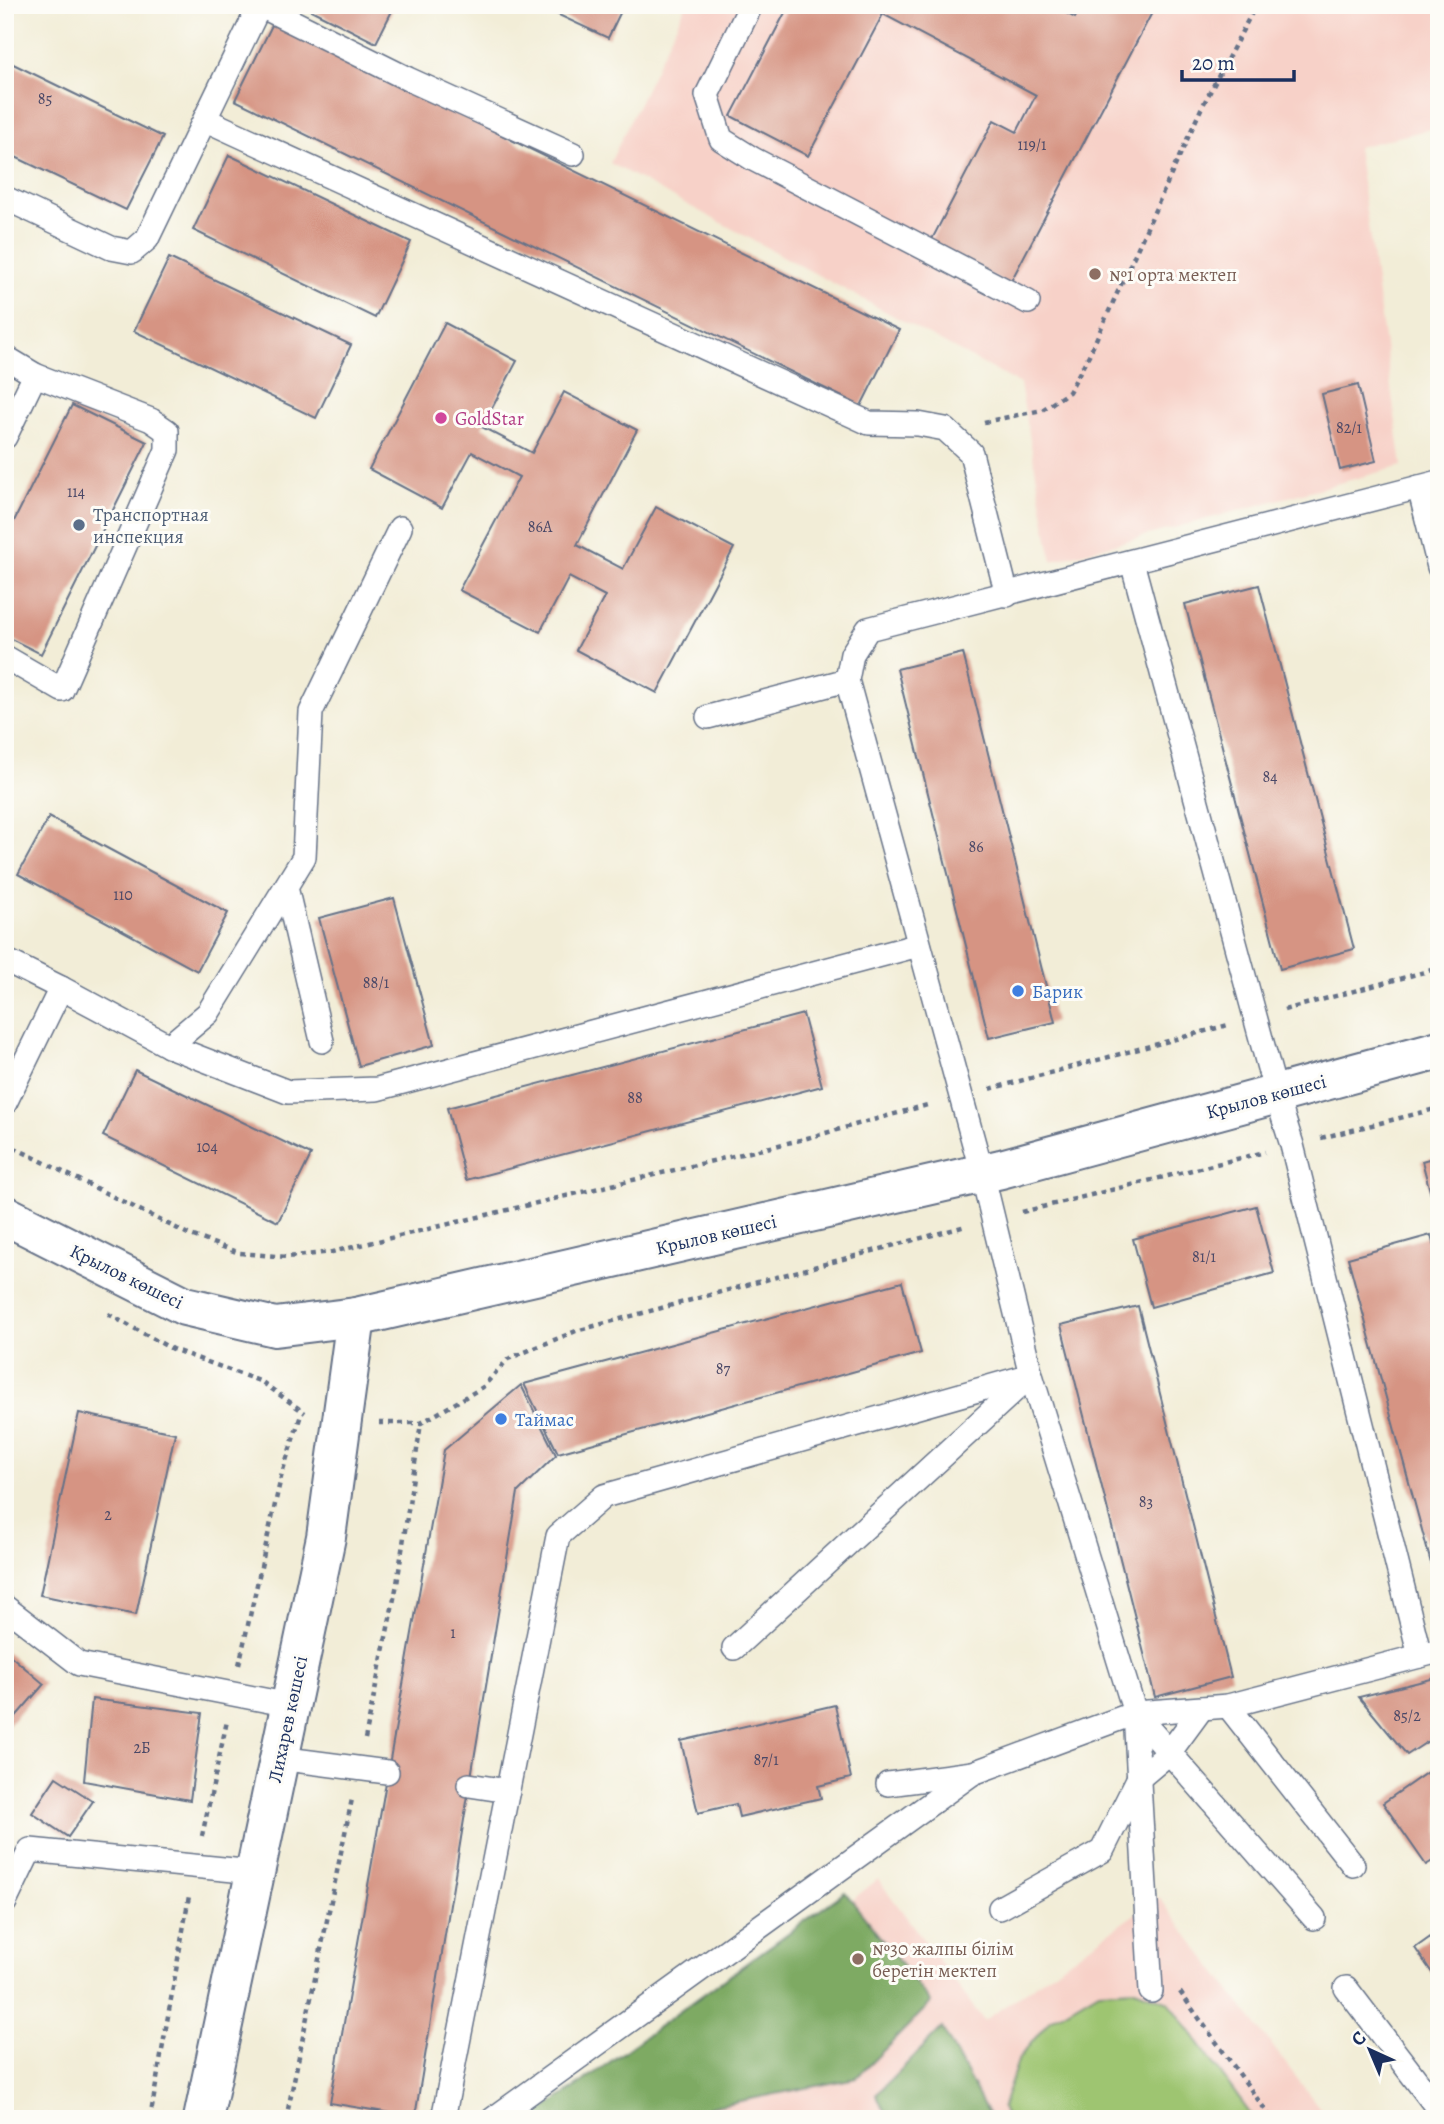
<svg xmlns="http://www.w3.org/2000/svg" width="1444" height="2124" font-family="Alegreya,serif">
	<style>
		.built { fill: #f7d1c8 }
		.green { fill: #9ec571; stroke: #5c7a68; stroke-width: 2 }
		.forest { fill: #7eaa63; stroke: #4c6c60; stroke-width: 2 }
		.building { fill: #d69483 }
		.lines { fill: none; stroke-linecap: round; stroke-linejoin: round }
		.service-casing { stroke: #667288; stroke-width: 26 }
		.minor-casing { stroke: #667288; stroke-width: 42 }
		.secondary-casing { stroke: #667288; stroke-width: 42 }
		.path { stroke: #667288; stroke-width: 4.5; stroke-dasharray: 5 5; stroke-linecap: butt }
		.service { stroke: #fff; stroke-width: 23 }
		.minor { stroke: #fff; stroke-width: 38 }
		.secondary { stroke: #fff; stroke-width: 38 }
		.education-dot { fill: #8d6e63; stroke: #fdfcf7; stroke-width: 2.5 }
		.hotel-dot { fill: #d1479c; stroke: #fdfcf7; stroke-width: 2.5 }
		.service-dot { fill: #5c6f8a; stroke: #fdfcf7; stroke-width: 2.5 }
		.shop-dot { fill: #3f7fe0; stroke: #fdfcf7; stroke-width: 2.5 }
		.labels { text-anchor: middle; stroke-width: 6; stroke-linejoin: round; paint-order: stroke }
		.number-label { font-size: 16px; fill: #4a4867 }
		.education-label { font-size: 19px; fill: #785e54; stroke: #fdfcf7; text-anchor: start }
		.hotel-label { font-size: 19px; fill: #b23c85; stroke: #fdfcf7; text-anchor: start }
		.service-label { font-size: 19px; fill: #4e5e75; stroke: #fdfcf7; text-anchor: start }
		.shop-label { font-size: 19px; fill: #366cbe; stroke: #fdfcf7; text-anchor: start }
		.street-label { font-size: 19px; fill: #1b2f5e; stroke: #fdfcf7 }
	</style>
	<rect width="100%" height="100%" fill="#fdfcf7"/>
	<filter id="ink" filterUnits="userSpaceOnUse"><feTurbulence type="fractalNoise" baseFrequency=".0143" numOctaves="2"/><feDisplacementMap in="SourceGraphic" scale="14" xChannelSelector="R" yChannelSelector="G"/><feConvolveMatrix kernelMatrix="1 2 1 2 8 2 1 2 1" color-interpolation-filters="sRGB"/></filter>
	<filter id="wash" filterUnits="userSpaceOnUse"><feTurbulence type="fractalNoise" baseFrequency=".00686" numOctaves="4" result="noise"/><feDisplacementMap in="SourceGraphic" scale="28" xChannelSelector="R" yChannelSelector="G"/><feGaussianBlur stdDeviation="1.57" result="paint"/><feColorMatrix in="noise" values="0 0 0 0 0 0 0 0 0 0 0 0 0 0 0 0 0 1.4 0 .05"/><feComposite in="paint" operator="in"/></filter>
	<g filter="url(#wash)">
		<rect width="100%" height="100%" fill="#f2edd7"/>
		<g class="built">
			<polygon points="686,5 1439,5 1439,127 1357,147 1402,466 1052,561 1020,384 610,163"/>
			<polygon points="878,1879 984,2021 1159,1897 1328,2119 581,2119"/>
		</g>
		<polygon class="green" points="1135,1989 1169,2002 1254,2119 1007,2119 1002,2108 1019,2058 1049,2021 1099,1991"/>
		<g class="forest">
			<polygon points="845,1892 931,2003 856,2078 710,2107 693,2119 531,2119"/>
			<polygon points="942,2028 991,2119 890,2119 876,2095"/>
		</g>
		<g id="blocks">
			<g class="building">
				<polygon points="301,5 395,5 376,43"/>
				<polygon points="550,5 624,5 608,38 548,10"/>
				<polygon points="789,5 1051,5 1075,18 1082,5 1156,5 1009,285 930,243 994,120 1017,132 1036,95 883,14 808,156 731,116"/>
				<polygon points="273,23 899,330 861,406 235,100"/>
				<polygon points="5,60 163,137 126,210 5,152"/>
				<polygon points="229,155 411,242 375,318 193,230"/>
				<polygon points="169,258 351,345 316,418 134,331"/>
				<polygon points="445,323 517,361 482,427 532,453 564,392 637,430 577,545 623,569 656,507 734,548 657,693 576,650 605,596 569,577 540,632 459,590 519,477 472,452 442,508 369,469"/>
				<polygon points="1358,385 1376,461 1340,470 1322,394"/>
				<polygon points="72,405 147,442 41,654 5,636 5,539"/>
				<polygon points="1259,585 1354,949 1280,969 1185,604"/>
				<polygon points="963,653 1055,1022 989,1038 897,669"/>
				<polygon points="49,817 228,913 197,971 18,874"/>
				<polygon points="394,898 434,1045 359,1066 319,918"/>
				<polygon points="803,1014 822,1086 466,1180 447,1108"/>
				<polygon points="135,1070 311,1155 278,1222 103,1136"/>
				<polygon points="1439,1156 1439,1221 1438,1221 1422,1161"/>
				<polygon points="1256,1206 1274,1273 1151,1307 1133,1239"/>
				<polygon points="1431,1235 1439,1267 1438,1589 1348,1258"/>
				<polygon points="902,1282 921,1353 558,1453 524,1384"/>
				<polygon points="1138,1306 1231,1677 1155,1697 1061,1325"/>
				<polygon points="521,1385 556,1455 518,1492 415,2117 330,2103 444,1450"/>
				<polygon points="79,1413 175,1433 136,1615 40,1595"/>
				<polygon points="5,1651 44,1684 5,1729"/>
				<polygon points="1439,1677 1439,1734 1407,1755 1359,1697"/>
				<polygon points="92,1699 202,1713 190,1800 84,1781"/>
				<polygon points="835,1705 851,1778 818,1786 821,1798 739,1817 736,1804 698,1813 681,1741"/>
				<polygon points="1439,1764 1439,1857 1426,1865 1383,1803"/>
				<polygon points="56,1777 93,1801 68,1837 32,1813"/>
				<polygon points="1439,1931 1439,1983 1415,1948"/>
			</g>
		</g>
	</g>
	<g filter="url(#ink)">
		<use href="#blocks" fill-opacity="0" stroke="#667288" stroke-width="2"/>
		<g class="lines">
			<defs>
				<g id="service">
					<polyline points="751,5 707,95 721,139 753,159 1028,302"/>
					<polyline points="261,6 408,79 573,154"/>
					<polyline points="206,120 869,423 918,424 945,429 971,453 1007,595"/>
					<polyline points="5,198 111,248 132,252 147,239 260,5"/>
					<polyline points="5,357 35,375 151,420 167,431 167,450 62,690 5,657"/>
					<polyline points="5,437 35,375"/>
					<polyline points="1419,487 1439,567"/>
					<polyline points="1132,562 1276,1094 1292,1145 1420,1656"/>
					<polyline points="708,717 847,680"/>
					<polyline points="286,887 322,1041"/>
					<polyline points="5,960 61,988 5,1103"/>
					<polyline points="61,988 169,1046 288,1092 377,1089 919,945"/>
					<polyline points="169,1046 208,1013 304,857 311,712 400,528"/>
					<polyline points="5,1607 79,1664 290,1705"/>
					<polyline points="1228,1706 1353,1865"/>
					<polyline points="1135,1713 1314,1918"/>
					<polyline points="279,1758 387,1772"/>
					<polyline points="888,1784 973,1773 1135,1713 1228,1706 1439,1651"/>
					<polyline points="469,1785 508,1791"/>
					<polyline points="5,1902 30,1850 254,1872"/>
					<polyline points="1000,1908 1102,1851 1138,1779 1169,1753 1202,1708"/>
					<polyline points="1346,1988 1439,2110"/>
					<polyline points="1151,1991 1135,1713 1031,1375 982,1173 847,680 852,654 868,629 1439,482"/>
					<polyline points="443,2119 558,1536 604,1496 1031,1375 734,1648"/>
					<polyline points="493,2119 973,1773"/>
				</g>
				<polyline id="minor" points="203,2119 326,1537 356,1317"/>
				<polyline id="secondary" points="5,1215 185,1306 275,1327 356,1317 1001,1169 1439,1050"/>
			</defs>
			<use href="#service" class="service-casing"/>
			<use href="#minor" class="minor-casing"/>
			<use href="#secondary" class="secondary-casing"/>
			<g class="path">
				<polyline points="984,422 1042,410 1069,392 1089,355 1201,109 1256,5"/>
				<polyline points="1284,1010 1439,968"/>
				<polyline points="990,1089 1228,1025"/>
				<polyline points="1321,1138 1439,1108"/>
				<polyline points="5,1143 188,1234 239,1253 287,1257 332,1252 800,1140 931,1104"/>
				<polyline points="1022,1212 1265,1152"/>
				<polyline points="108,1314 172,1349 262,1382 305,1413"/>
				<polyline points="379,1423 421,1423 483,1387 508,1359 576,1331 966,1226"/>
				<polyline points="239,1665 282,1473 301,1415"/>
				<polyline points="365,1739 397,1584 421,1423"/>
				<polyline points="202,1836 227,1721"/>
				<polyline points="1180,1992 1272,2119"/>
				<polyline points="150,2119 189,1896"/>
				<polyline points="286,2119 352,1799"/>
			</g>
			<use href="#service" class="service"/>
			<use href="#minor" class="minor"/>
			<use href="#secondary" class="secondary"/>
		</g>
	</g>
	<g class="education-dot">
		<circle cx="1095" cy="274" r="7"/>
		<circle cx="858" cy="1959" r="7"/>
	</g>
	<circle class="hotel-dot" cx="441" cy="418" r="7"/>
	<circle class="service-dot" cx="79" cy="525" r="7"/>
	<g class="shop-dot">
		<circle cx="1018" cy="991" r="7"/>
		<circle cx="501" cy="1419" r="7"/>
	</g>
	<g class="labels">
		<g class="number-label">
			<text x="45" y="104">85</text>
			<text x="1032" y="150">119/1</text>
			<text x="1349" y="433">82/1</text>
			<text x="76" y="497">114</text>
			<text x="540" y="532">86А</text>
			<text x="1270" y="782">84</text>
			<text x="976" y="852">86</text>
			<text x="123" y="900">110</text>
			<text x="376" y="988">88/1</text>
			<text x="635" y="1103">88</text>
			<text x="207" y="1152">104</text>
			<text x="1204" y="1262">81/1</text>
			<text x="723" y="1374">87</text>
			<text x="1146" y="1507">83</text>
			<text x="108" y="1520">2</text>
			<text x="453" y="1638">1</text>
			<text x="1407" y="1721">85/2</text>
			<text x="142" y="1753">2Б</text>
			<text x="766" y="1765">87/1</text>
		</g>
		<g class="education-label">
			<text x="1109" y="281">№1 орта мектеп</text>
			<text x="872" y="1955">№30 жалпы білім<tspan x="872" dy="22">беретін мектеп</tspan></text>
		</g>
		<g class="hotel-label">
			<text x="455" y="425">GoldStar</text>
		</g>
		<g class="service-label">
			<text x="93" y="521">Транспортная<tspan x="93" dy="22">инспекция</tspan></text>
		</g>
		<g class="shop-label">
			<text x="1032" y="998">Барик</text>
			<text x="515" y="1426">Таймас</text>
		</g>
		<g class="street-label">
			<text transform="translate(1266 1096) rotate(-15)" y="7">Крылов көшесі</text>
			<text transform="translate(716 1234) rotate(-13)" y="7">Крылов көшесі</text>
			<text transform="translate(127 1276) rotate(26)" y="7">Крылов көшесі</text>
			<text transform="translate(287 1719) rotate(-78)" y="7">Лихарев көшесі</text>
		</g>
	</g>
	<rect width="1444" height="2124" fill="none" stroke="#fdfcf7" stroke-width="28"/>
	<g transform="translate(1370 2050) rotate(316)" stroke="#fdfcf7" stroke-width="5" paint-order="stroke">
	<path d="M0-5L12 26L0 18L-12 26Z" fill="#1b2f5e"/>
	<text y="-10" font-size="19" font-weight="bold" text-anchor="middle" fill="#1b2f5e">С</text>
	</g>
	<path d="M1182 70v10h112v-10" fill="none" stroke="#1b2f5e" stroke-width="3.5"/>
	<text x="1192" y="70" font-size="21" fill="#1b2f5e" stroke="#fdfcf7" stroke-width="5" paint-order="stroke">20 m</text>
</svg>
